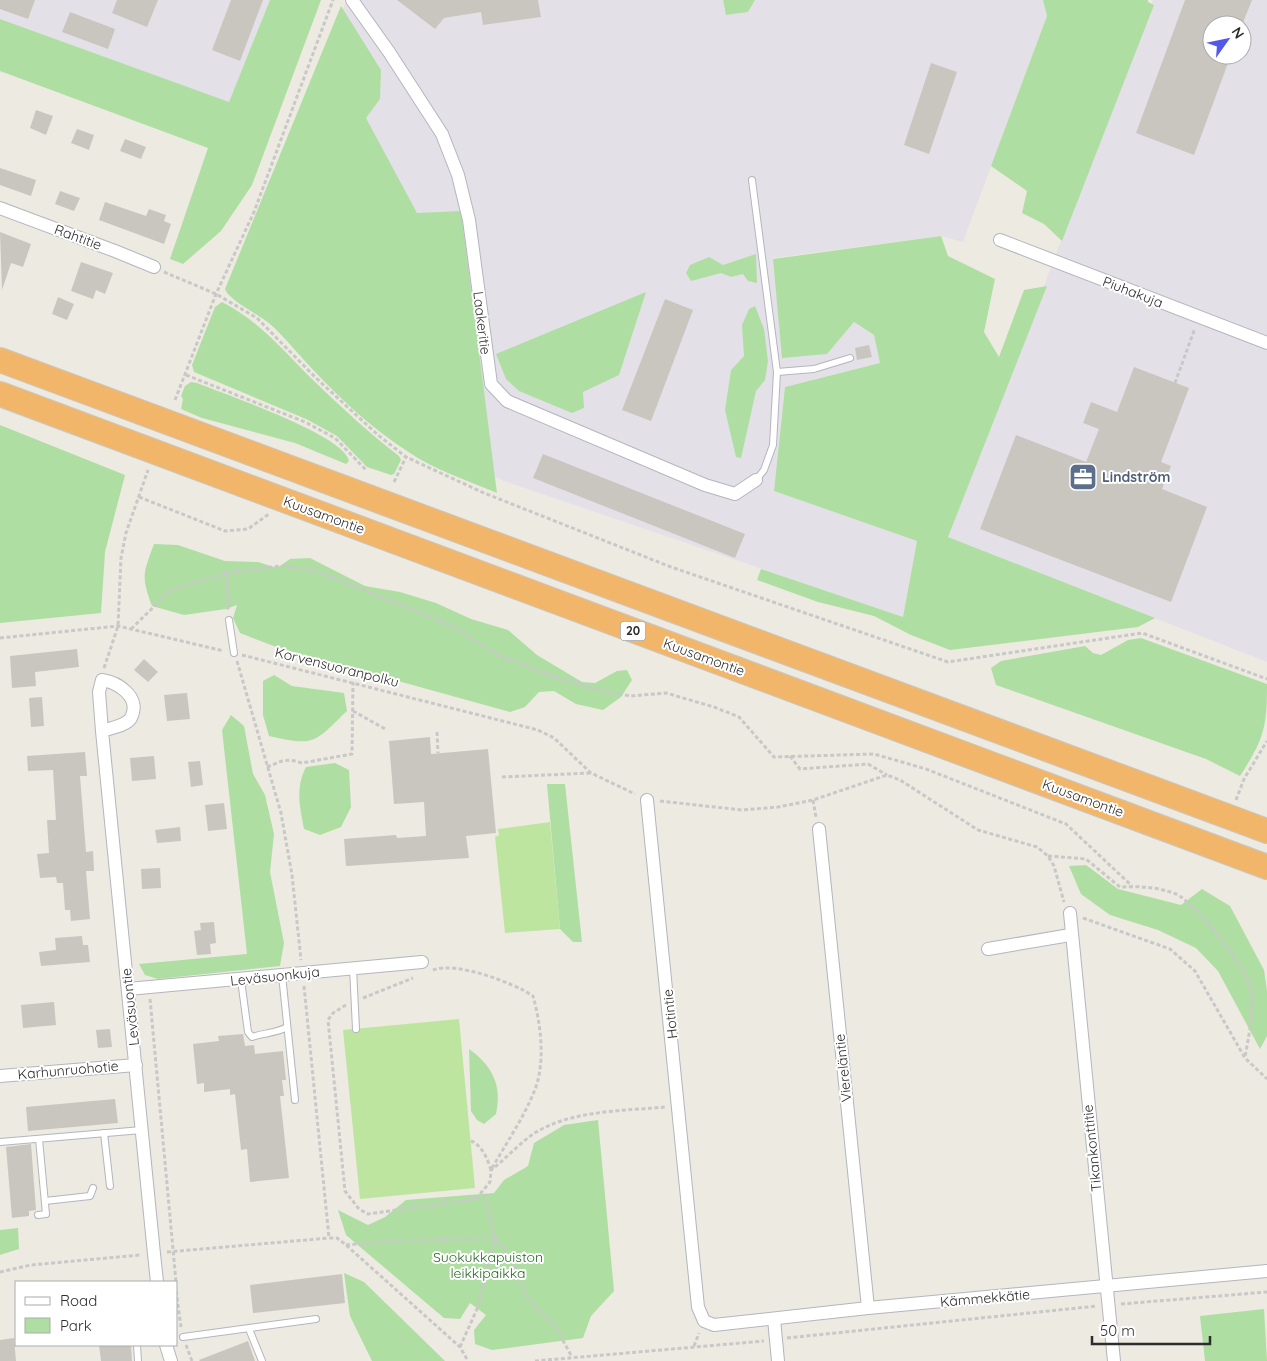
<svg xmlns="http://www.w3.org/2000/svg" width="1267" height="1361" font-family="Quicksand,sans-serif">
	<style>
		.industrial { fill: #e3e1e7; fill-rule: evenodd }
		.green { fill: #afdea3 }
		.pitch { fill: #bee5a0 }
		.building { fill: #c9c6c0 }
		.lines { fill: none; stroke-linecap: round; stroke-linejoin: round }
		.lane-casing { stroke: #b4b5bf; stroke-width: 8 }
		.street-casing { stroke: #b4b5bf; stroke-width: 14 }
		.highway-casing { stroke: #c8c8c8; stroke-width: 26 }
		.path { stroke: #c8c8c8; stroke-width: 3; stroke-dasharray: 4 2.5; stroke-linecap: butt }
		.lane { stroke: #fff; stroke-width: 6 }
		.street { stroke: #fff; stroke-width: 12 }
		.highway { stroke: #f1b669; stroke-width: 24 }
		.labels { text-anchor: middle; stroke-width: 4; stroke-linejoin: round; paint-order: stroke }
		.shield { fill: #fff; stroke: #6c6c6c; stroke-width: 1 }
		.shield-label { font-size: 12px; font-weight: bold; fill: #2d2d2d }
		.street-label { font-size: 14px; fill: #2d2d2d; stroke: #fff }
		.service-label { font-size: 14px; font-weight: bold; fill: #4e5e75; stroke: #fff; text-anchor: start }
		.park-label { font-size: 14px; fill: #276622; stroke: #fff }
	</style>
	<rect width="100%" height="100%" fill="#edeae1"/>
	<g class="industrial">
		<polygon points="0,0 270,0 229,103 0,19"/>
		<polygon points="347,0 723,0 726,15 748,12 755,0 1043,0 1047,16 963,242 941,236 773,258 827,354 853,322 874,335 880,363 785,387 774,491 917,541 903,617 504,481 486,472 417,223 322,56"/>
		<path d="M 1153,0 L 1267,0 L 1267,662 L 948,537 ZM 1212,25 L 1242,25 L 1242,55 L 1212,55 Z"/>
	</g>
	<g class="green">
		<polygon points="270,0 321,0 252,185 221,231 183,264 170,259 208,148 0,71 0,19 229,102"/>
		<polygon points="723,0 755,0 748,12 726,15"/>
		<polygon points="1043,0 1148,0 1148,2 1154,5 1062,241 1044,224 1022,213 1027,191 991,166 1047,16"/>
		<path d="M 341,6 L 381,70 L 380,99 L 366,118 L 417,213 L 461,211 L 497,493 C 467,480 434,470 407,451 C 374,430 344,402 317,374 C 301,358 287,339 270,324 C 259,314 229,301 225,289 Z"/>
		<polygon points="941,236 948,256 995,279 984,332 999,357 1024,290 1047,286 948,537 1155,618 1138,627 950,650 911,635 874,616 818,602 757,580 761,569 903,617 917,541 774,491 785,387 880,363 874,335 854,322 827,354 782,358 773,259"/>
		<polygon points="756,254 757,283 748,281 743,274 731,277 721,273 691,281 686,273 690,265 709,257 723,265"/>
		<polygon points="646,292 619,375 583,392 584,408 572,413 519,391 506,379 496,354"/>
		<path d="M 222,302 C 260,321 284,352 314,381 C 341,407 369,433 399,456 L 401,460 L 394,474 L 391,475 L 367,467 L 337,436 L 306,419 L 194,372 L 192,365 L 215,307 Z"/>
		<polygon points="755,306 764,329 768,361 765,380 756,391 741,458 736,457 725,410 731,370 744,356 742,325 749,309"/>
		<path d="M 191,382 L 197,383 C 224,394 345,435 349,461 L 346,464 L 295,443 L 202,418 L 181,409 L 183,399 L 181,396 L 185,386 Z"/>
		<polygon points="0,425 125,475 105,552 101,613 0,623"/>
		<path d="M 154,544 L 178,545 L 225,561 L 258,562 L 277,568 L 290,559 L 310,558 L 365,586 L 400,592 L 436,603 L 471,619 L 508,630 L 537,655 L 582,682 L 595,683 L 617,671 L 627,670 L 632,680 L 621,697 L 603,710 L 576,704 L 554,691 L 539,692 L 525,707 L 510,712 L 279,648 L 240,633 L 233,618 L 237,605 L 226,609 L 184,615 L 152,606 C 141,576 143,574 154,544 Z"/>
		<path d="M 1141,638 L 1267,684 C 1267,728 1264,739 1240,776 L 1206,759 L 996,685 L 991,668 L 1001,661 L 1085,646 L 1093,653 L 1101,655 L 1128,640 Z"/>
		<path d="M 274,675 L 292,686 L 344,693 L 347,711 C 314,742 317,747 269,736 L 263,715 L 263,681 Z"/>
		<polygon points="231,715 244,726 253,774 265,795 274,834 270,872 284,943 280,966 158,979 145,975 139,964 247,954 222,730"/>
		<path d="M 335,763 L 349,770 L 351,807 L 341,827 L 320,835 L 304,829 C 300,807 295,788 306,767 Z"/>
		<polygon points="547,784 565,784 582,942 573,942 560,929"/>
		<polygon points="1086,865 1118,889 1181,905 1202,889 1230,906 1264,970 1267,991 1267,1036 1260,1049 1218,971 1196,948 1158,930 1110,915 1081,894 1069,866"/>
		<path d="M 469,1049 C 493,1066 502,1086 496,1114 L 484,1124 L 477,1120 L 471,1111 Z"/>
		<polygon points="598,1120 614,1291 591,1316 583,1338 492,1350 475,1344 474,1330 486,1315 470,1303 460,1319 444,1318 346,1235 338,1210 368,1225 385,1217 406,1200 494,1193 504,1180 528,1166 534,1143 564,1125"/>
		<polygon points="18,1228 19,1249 0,1255 0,1230"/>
		<polygon points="344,1273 364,1282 445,1361 372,1361 350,1316"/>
		<polygon points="1264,1309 1267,1361 1205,1361 1200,1316"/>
	</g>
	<g class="pitch">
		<polygon points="550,822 560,929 505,933 495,837 499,835 498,829"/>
		<polygon points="459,1019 475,1188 360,1199 343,1030"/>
	</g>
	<g class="building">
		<polygon points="0,0 35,0 28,19 0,9"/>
		<polygon points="117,0 158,0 147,27 112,13"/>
		<polygon points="231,0 263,0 240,61 212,50"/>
		<polygon points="397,0 538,0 541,17 483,25 481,12 444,18 435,29"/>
		<polygon points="1185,0 1252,0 1242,25 1212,25 1212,55 1231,55 1194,155 1136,133"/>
		<polygon points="70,12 115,29 108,49 62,32"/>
		<polygon points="931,63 957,72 929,154 904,145"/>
		<polygon points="36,110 53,116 46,135 30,128"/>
		<polygon points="77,129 94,135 89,150 71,143"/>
		<polygon points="125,139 146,147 141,159 120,151"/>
		<polygon points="0,168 36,180 31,196 0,185"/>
		<polygon points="60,191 80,198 74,211 55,204"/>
		<polygon points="105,202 146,216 149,209 166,215 164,221 171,224 164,244 99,220"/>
		<polygon points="0,232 31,244 23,267 11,263 2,290"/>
		<polygon points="81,262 113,273 105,294 96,290 93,299 71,291"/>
		<polygon points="58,297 74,304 67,320 52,314"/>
		<polygon points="665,299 693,310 651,421 622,410"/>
		<polygon points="869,345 872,357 857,360 855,348"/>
		<polygon points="1134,367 1189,388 1161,462 1171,466 1162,489 1207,507 1171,602 980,529 1016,435 1086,462 1099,429 1083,423 1091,402 1117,412"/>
		<polygon points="543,454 745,534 735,558 533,478"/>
		<polygon points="77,649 79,667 35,672 36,686 12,688 10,656"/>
		<polygon points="144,659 158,672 148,682 134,670"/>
		<polygon points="187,693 190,719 167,721 164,695"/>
		<polygon points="42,697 44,726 31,727 29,698"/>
		<polygon points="430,737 431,754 488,749 496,833 466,836 469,858 346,866 344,839 396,835 397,838 426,836 424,802 394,804 389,741"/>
		<polygon points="85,752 87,776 80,776 86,852 93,851 94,871 86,871 90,919 71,921 70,910 65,910 63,883 57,883 56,877 40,878 37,854 49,853 47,820 56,820 53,770 28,771 27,756"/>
		<polygon points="154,756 156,779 132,781 130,758"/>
		<polygon points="200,761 203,785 191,787 188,762"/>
		<polygon points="224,803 227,829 208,831 205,805"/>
		<polygon points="180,827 181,841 157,843 155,830"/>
		<polygon points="160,868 161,888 142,889 141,869"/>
		<polygon points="214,922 216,943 210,944 211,954 197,955 194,931 201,930 200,923"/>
		<polygon points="82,936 83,945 88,945 90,962 41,966 39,952 56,950 55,938"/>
		<polygon points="54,1002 56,1025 23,1028 21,1005"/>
		<polygon points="110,1029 112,1047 98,1048 96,1030"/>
		<polygon points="243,1034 245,1046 254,1045 255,1054 283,1051 286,1080 282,1080 284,1096 280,1096 289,1178 250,1182 247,1149 241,1150 235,1094 230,1095 230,1089 204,1092 204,1083 197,1084 193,1044 219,1041 218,1036"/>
		<polygon points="115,1099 118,1123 28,1131 26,1107"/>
		<polygon points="31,1144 36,1210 29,1211 29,1216 12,1218 6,1147"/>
		<polygon points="342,1274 345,1303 253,1313 250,1285"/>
		<polygon points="14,1338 16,1361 0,1361 0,1340"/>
		<polygon points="248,1341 255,1361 200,1361 199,1360"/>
		<polygon points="99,1345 131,1345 132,1361 101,1361"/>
	</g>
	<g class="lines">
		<defs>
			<g id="lane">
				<polyline points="752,180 777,372 773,445 764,470 756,480"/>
				<polyline points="777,372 814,369 850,358"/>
				<polyline points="229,620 234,653"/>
				<polyline points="353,968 356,1029"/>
				<polyline points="282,975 295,1100"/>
				<path d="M 241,980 L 248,1032 L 252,1037 C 264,1033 277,1033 287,1027"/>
				<polyline points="104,1133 110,1186"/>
				<polyline points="0,1142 142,1130"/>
				<polyline points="45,1201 90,1196 93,1188"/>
				<polyline points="38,1215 46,1214 39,1139"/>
				<polyline points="249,1329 262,1361"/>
				<polyline points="183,1337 316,1319"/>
				<polyline points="137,1345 138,1361"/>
			</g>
			<g id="street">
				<polyline points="352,0 389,52 442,134 458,175 469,220 491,384 507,401 705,485 735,494 756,480"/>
				<polyline points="0,208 115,251 154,267"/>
				<polyline points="1000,240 1267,343"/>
				<path d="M 102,731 C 110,728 126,726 131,718 C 142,697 117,682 102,680 L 99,692 L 102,731 L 154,1254 L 157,1282"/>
				<polyline points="647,800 698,1307 704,1321 714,1325 868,1308 1267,1271"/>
				<polyline points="819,829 868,1308"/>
				<polyline points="1070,913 1114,1361"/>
				<polyline points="988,949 1070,935"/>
				<polyline points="128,989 422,962"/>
				<polyline points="0,1076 136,1065"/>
				<polyline points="774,1319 778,1361"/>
				<polyline points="166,1345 171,1361"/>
			</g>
			<g id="highway">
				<polyline points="0,360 1267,831"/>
				<polyline points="0,394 1267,867"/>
			</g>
		</defs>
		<use href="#lane" class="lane-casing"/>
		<use href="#street" class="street-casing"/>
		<use href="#highway" class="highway-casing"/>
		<g class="path">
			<polyline points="164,272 216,294 257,318 316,378 378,435 406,457 484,493 671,567 948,662 1142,633 1267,679"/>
			<polyline points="186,375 305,422 335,438 366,470"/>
			<polyline points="1175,383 1195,328"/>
			<polyline points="175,400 216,294 254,212 333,0"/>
			<polyline points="394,482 406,457"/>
			<polyline points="139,497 225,531 248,529 269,514"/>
			<polyline points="227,573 228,612"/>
			<polyline points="131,629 171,590 227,573 280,566 314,570 409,608 450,625 504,659 515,660 540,672 598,690 631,696 666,693 714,707 739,717 774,757 874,754 926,769 1066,824 1132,886"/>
			<polyline points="0,638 118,626 224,651"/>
			<polyline points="242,655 538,730 554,738 591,773 635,794"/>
			<polyline points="237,661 281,813 292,875 301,960"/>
			<polyline points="104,668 118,626 121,558 126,533 148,470"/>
			<polyline points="353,711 387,730"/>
			<polyline points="437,732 438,753"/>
			<polyline points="790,756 800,769 868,764 887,775"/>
			<polyline points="267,767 282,761 291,760 302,763 352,754 353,682"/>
			<polyline points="502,777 591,773"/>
			<polyline points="813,800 816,817"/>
			<polyline points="1236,800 1244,779 1267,741"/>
			<polyline points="660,801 742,810 778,807 813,800 887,775 900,780 978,830 1037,847 1048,856 1054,866 1064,902"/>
			<path d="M 1048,856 L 1086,859 L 1120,887 C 1140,886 1158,887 1176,894 C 1193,901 1246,967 1250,985 C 1255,1009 1249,1034 1245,1057"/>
			<polyline points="1083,918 1170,949 1195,971 1245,1058 1267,1079"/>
			<path d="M 433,970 C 456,961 514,983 533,996 C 541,1025 546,1063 534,1092 C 523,1119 505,1145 491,1170 C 488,1160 482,1145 471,1141"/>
			<polyline points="304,986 329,1238 337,1238 346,1245 460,1347 468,1361"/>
			<polyline points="363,998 413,978"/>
			<polyline points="150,999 176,1282"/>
			<path d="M 346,1005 L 333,1013 L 328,1020 L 345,1191 L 359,1209 L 368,1214 L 476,1199 L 490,1182 L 491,1170 C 507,1158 521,1141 538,1131 C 575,1110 624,1111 665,1107"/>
			<polyline points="346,1245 392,1241 495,1238 508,1254 528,1298 556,1328 572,1357"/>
			<polyline points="167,1252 329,1238"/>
			<polyline points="0,1272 31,1265 140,1255"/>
			<polyline points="176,1291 181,1327"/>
			<polyline points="1121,1304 1267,1292"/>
			<polyline points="787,1338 1097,1306"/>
			<polyline points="186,1345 192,1361"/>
			<polyline points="694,1346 699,1333"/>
			<polyline points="460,1347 477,1309 495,1238 484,1192"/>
			<polyline points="535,1361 764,1341"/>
		</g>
		<use href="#lane" class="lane"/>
		<use href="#street" class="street"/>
		<use href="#highway" class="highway"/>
	</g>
	<defs>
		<symbol id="office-square" viewBox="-11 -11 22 22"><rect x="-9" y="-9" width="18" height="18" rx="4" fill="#5c6f8a" stroke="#fff"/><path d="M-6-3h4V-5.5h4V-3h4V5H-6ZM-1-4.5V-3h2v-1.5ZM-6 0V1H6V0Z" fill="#fff"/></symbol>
	</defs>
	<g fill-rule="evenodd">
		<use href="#office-square" x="1067" y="461" width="32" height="32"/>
	</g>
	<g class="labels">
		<rect class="shield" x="620.5" y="621.5" width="25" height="19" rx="4"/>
		<g class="shield-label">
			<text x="633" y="635">20</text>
		</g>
		<g class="street-label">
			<text transform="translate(78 237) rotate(20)" y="5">Rahtitie</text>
			<text transform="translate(1133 292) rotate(21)" y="5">Piuhakuja</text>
			<text transform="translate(482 323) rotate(83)" y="5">Laakeritie</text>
			<text transform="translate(324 515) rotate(20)" y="5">Kuusamontie</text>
			<text transform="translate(704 657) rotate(20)" y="5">Kuusamontie</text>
			<text transform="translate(337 667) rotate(14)" y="5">Korvensuoranpolku</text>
			<text transform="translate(1083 798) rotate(20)" y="5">Kuusamontie</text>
			<text transform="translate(275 976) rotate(-6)" y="5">Leväsuonkuja</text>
			<text transform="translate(130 1007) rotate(-96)" y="5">Leväsuontie</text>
			<text transform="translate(670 1014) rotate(-96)" y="5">Hotintie</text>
			<text transform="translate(843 1068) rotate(-96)" y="5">Viereläntie</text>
			<text transform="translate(68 1070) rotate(-5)" y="5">Karhunruohotie</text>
			<text transform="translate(1092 1148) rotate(-96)" y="5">Tikankonttitie</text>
			<text transform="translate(985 1298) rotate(-5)" y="5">Kämmekkätie</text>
		</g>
		<g class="service-label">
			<text x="1102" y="482">Lindström</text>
		</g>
		<g class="park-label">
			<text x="488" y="1262">Suokukkapuiston<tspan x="488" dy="16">leikkipaikka</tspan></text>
		</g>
	</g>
	<rect x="15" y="1281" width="162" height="65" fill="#ffffff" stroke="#ababab"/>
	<rect x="25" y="1297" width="25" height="8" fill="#ffffff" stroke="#ababab"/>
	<text x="60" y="1306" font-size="15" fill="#2d2d2d">Road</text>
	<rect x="25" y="1318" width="25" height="15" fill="#afdea3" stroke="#ababab"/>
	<text x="60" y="1331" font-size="15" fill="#2d2d2d">Park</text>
	<g transform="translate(1227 40) rotate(57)"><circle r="24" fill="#ffffff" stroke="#ababab"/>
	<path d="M0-4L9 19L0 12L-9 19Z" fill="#5159eb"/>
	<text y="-8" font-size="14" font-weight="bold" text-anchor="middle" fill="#2d2d2d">N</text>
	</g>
	<path d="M1092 1336v8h118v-8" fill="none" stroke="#2d2d2d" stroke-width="2.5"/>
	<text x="1100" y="1336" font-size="15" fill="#2d2d2d" stroke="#ffffff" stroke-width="4" paint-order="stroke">50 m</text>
</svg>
